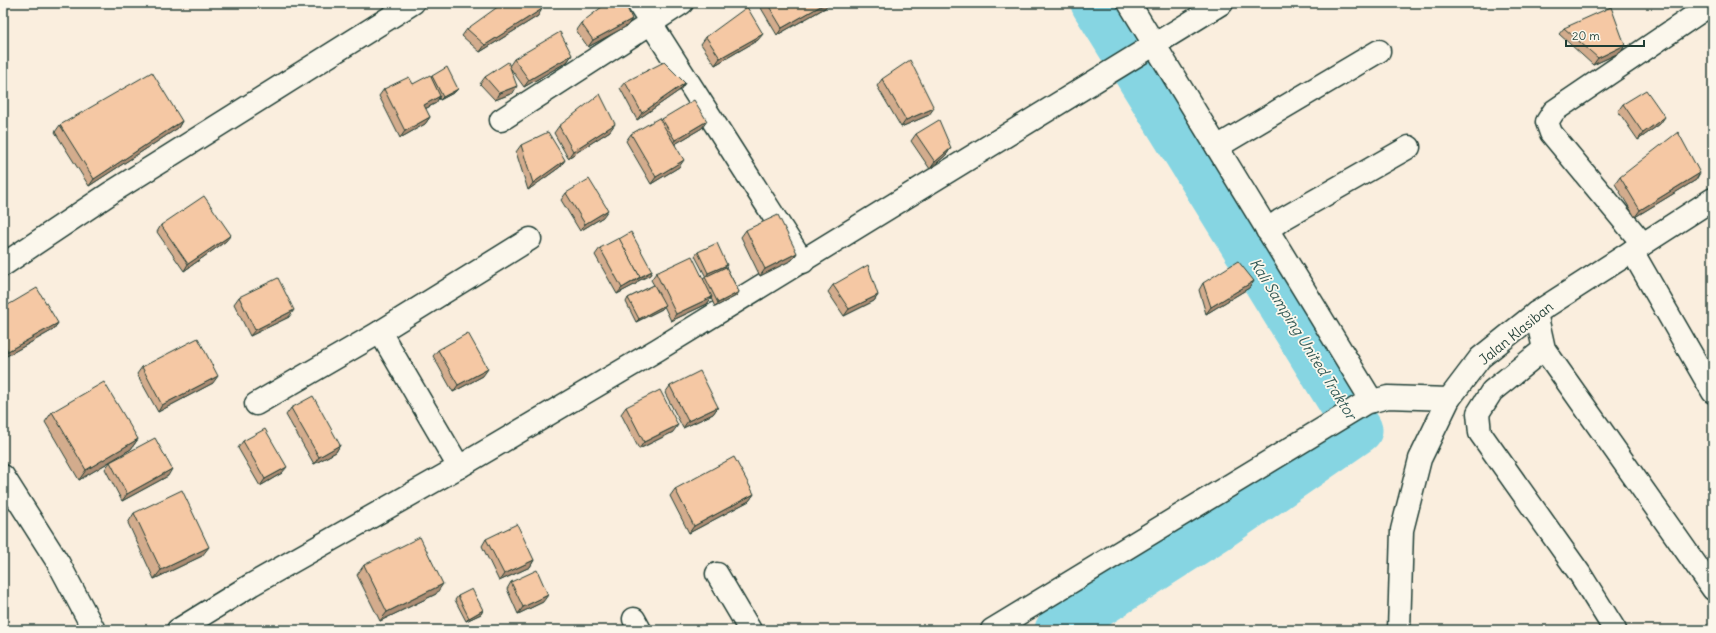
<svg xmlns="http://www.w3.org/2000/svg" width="1716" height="633" font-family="Delius,sans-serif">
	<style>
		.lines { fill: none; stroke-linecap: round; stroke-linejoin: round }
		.river { stroke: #86d5e2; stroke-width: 47 }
		.minor-casing { stroke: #1f3d34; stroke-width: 25 }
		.minor { stroke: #fbf7ec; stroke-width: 22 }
		.wall { fill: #d3ac8d; stroke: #1f3d34 }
		.shaded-wall { fill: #ac8c73; stroke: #1f3d34 }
		.building { fill: #f5c8a4; stroke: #1f3d34 }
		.labels { text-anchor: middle; stroke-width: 3.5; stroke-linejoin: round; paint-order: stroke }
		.street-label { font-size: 14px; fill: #1f3d34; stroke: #fbf7ec }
		.water-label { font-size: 15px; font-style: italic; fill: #345b57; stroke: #fbf7ec }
	</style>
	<rect width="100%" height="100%" fill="#faeede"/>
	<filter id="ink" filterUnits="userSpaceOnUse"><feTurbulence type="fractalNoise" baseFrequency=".025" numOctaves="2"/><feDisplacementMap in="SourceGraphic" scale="8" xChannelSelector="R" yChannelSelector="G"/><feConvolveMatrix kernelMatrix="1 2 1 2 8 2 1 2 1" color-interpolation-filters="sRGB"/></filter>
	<g filter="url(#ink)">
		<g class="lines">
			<polyline class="river" points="1058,630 1216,529 1359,430 1094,3"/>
			<defs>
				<g id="minor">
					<polyline points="638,3 803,262"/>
					<polyline points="1129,3 1372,401"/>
					<polyline points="501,120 682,3"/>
					<polyline points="1217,147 1379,51"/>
					<polyline points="1267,230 1281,220 1409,147"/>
					<polyline points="1643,244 1551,133 1547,122 1554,111 1713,3"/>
					<polyline points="1632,251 1713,392"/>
					<polyline points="3,265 112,192 413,3"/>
					<polyline points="1536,313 1544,349 1713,589"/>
					<polyline points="380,332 459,467"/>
					<polyline points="1544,349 1492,391 1478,413 1480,433 1580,574 1615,630"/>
					<polyline points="256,404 380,332 530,239"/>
					<polyline points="3,476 59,564 94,630"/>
					<polyline points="717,574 750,630"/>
					<polyline points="634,619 640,630"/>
					<polyline points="178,630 251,585 459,467 657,350 1222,3"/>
					<polyline points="992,630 1365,403 1388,397 1449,399"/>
					<polyline points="1399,630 1402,530 1420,459 1449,399 1480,358 1536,313 1713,199"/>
				</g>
			</defs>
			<use href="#minor" class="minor-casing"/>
			<use href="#minor" class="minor"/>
		</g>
		<g class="wall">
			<polygon points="764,3 829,3 825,8 777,35 761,8"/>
			<polygon points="538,16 480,52 462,36 467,29"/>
			<polygon points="632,19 627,26 588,47 576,30 581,23"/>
			<polygon points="1564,28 1625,45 1621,52 1593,65 1559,34"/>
			<polygon points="706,37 758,40 715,65 701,44"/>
			<polygon points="572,55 567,62 524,87 511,69 513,93 495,100 480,84 485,77 510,65 514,59"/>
			<polygon points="432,76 455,92 440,100 439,98 436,103 425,109 430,117 425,124 400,138 379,96 384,89 413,84 431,78"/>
			<polygon points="882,79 929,115 901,127 877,86"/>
			<polygon points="625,82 685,83 680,90 637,120 620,88"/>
			<polygon points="1623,104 1660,124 1638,140 1618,111"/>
			<polygon points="662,119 702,128 675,144 679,167 651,184 626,141 631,134 661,120"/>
			<polygon points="182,121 178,128 89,186 55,132 60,125"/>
			<polygon points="559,126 610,131 568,158 554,133"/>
			<polygon points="916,134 951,148 946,155 930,169 911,141"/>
			<polygon points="521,145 565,160 560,167 528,190 516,152"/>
			<polygon points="1620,177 1696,180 1635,217 1615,184"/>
			<polygon points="566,193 603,217 580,231 561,200"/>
			<polygon points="161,225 226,241 184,271 157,232"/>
			<polygon points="746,230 797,253 792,260 760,276 741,237"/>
			<polygon points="600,248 652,271 650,275 638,281 636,284 617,294 595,255"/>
			<polygon points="698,252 726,267 739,292 736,296 715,307 711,298 707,304 671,321 664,306 662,309 636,322 626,302 628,298 654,285 651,280 656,273 703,279 706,277 695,256"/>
			<polygon points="1254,281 1249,288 1206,314 1199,290 1203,283"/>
			<polygon points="833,285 878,295 874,301 844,316 828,292"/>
			<polygon points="239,297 289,317 250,336 234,304"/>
			<polygon points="3,308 58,323 53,330 3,358"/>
			<polygon points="438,350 483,376 453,392 433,356"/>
			<polygon points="142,367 213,383 158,412 137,374"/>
			<polygon points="670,386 718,407 713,414 683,428 665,393"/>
			<polygon points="626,407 673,432 639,449 621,414"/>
			<polygon points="291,408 340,445 336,452 314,464 286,415"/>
			<polygon points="52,412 138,439 131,449 79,480 45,422"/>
			<polygon points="243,441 282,473 260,486 238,448"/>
			<polygon points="110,462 168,476 122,501 105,469"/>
			<polygon points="675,489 754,494 749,501 689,533 670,496"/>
			<polygon points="134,513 202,556 154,579 128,523"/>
			<polygon points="486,539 534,560 530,567 499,581 482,546"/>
			<polygon points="364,565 436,594 380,621 357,575"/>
			<polygon points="511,582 543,602 518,614 507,589"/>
			<polygon points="458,596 483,610 481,614 466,621 455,600"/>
		</g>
		<g class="shaded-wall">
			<polygon points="826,3 829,3 825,8 777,35 782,28"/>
			<polygon points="542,9 538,16 480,52 485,45"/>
			<polygon points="632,19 627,26 588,47 593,40"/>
			<polygon points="763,34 758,40 715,65 720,58"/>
			<polygon points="1625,45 1621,52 1593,65 1598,58"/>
			<polygon points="572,55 567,62 524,87 529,80"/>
			<polygon points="685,83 680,90 637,120 642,113"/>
			<polygon points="517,86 513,93 495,100 499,93"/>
			<polygon points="458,89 455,92 440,100 443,97"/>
			<polygon points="440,96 436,103 419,112 424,105"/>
			<polygon points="934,108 929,115 901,127 906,120"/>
			<polygon points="430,117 425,124 400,138 405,131"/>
			<polygon points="1665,117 1660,124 1638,140 1643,133"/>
			<polygon points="182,121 178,128 89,186 94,179"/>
			<polygon points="707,121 702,128 670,147 675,140"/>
			<polygon points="615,124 610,131 568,158 573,151"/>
			<polygon points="951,148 946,155 930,169 935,162"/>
			<polygon points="565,160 560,167 528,190 533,183"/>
			<polygon points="684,160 679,167 651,184 656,177"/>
			<polygon points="1700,173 1696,180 1635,217 1640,210"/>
			<polygon points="608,210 603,217 580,231 585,224"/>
			<polygon points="231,235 226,241 184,271 188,264"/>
			<polygon points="797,253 792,260 760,276 765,269"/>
			<polygon points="727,265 725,268 706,277 708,273"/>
			<polygon points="652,271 650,275 638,281 636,284 617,294 622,288"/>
			<polygon points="1254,281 1249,288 1206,314 1211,307"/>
			<polygon points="739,292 736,296 715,307 718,303"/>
			<polygon points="878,295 874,301 844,316 849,309"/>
			<polygon points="712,297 707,304 671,321 676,314"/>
			<polygon points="665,305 662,309 636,322 639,319"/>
			<polygon points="294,310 289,317 250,336 255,330"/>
			<polygon points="58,323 53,330 3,358 8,351"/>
			<polygon points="488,369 483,376 453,392 458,385"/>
			<polygon points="218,376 213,383 158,412 162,405"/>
			<polygon points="718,407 713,414 683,428 688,421"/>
			<polygon points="678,425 673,432 639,449 644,442"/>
			<polygon points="138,439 131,449 79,480 86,470"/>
			<polygon points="340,445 336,452 314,464 319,457"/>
			<polygon points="287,467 282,473 260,486 265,479"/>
			<polygon points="172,469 168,476 122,501 127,494"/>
			<polygon points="754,494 749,501 689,533 694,526"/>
			<polygon points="209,547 202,556 154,579 161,570"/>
			<polygon points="534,560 530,567 499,581 504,574"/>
			<polygon points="443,584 436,594 380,621 387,612"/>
			<polygon points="548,595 543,602 518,614 523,607"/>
			<polygon points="483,610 481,614 466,621 469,618"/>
		</g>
		<g class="building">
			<polygon points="503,3 539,3 542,9 485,45 467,29"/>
			<polygon points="607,3 625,3 632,19 593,40 581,23"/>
			<polygon points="767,3 826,3 782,28"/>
			<polygon points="747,7 763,34 720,58 706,37"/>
			<polygon points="1611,7 1625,45 1598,58 1564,28"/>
			<polygon points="560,32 572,55 529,80 514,59"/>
			<polygon points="910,60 934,108 906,120 882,79"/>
			<polygon points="508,62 517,86 499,93 485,77"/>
			<polygon points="664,62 685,83 642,113 625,82"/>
			<polygon points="447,67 458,89 443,97 432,76"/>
			<polygon points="152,72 182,121 94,179 60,125"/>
			<polygon points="430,75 440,96 424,105 430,117 405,131 384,89 409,77 413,84"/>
			<polygon points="1646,90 1665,117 1643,133 1623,104"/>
			<polygon points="600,94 615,124 573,151 559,126"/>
			<polygon points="694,100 707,121 675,140 662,119"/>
			<polygon points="659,118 684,160 656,177 631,134"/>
			<polygon points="939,120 951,148 935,162 916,134"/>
			<polygon points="548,132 565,160 533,183 521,145"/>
			<polygon points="1678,132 1700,173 1640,210 1620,177"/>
			<polygon points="589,179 608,210 585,224 566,193"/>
			<polygon points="204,196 231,235 188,264 161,225"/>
			<polygon points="778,215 797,253 765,269 746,230"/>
			<polygon points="631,232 652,271 640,277 619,239"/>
			<polygon points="619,238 640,277 622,288 600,248"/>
			<polygon points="717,243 727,265 708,273 698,252"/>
			<polygon points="692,256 712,297 676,314 656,273"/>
			<polygon points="1238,261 1254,281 1211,307 1203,283"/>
			<polygon points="868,265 878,295 849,309 833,285"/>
			<polygon points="726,267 739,292 718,303 705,277"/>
			<polygon points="278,278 294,310 255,330 239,297"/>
			<polygon points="654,285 665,305 639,319 628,298"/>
			<polygon points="37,288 58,323 8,351 3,342 3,308"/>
			<polygon points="468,333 488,369 458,385 438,350"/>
			<polygon points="198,338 218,376 162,405 142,367"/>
			<polygon points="700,371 718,407 688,421 670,386"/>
			<polygon points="104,382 138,439 86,470 52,412"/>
			<polygon points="660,390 678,425 644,442 626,407"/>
			<polygon points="313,396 340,445 319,457 291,408"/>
			<polygon points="265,429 287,467 265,479 243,441"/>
			<polygon points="155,438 172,469 127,494 110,462"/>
			<polygon points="734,457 754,494 694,526 675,489"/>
			<polygon points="182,490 209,547 161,570 134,513"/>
			<polygon points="517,524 534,560 504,574 486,539"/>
			<polygon points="420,537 443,584 387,612 364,565"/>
			<polygon points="537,570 548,595 523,607 511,582"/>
			<polygon points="472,589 483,610 469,618 458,596"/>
		</g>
	</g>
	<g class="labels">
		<g class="street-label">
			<text transform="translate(1516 333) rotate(-39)" y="5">Jalan Klasiban</text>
		</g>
		<g class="water-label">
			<text transform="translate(1303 339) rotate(58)" y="5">Kali Samping United Traktor</text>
		</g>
	</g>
	<rect width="1716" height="633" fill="none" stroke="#fbf7ec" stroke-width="16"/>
	<rect x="8" y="8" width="1700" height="617" fill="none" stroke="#1f3d34" stroke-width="1.5" filter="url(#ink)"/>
	<path d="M1566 40v6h78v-6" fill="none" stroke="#1f3d34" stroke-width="2"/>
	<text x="1572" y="40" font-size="12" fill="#1f3d34" stroke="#fbf7ec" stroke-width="3" paint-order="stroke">20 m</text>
</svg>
